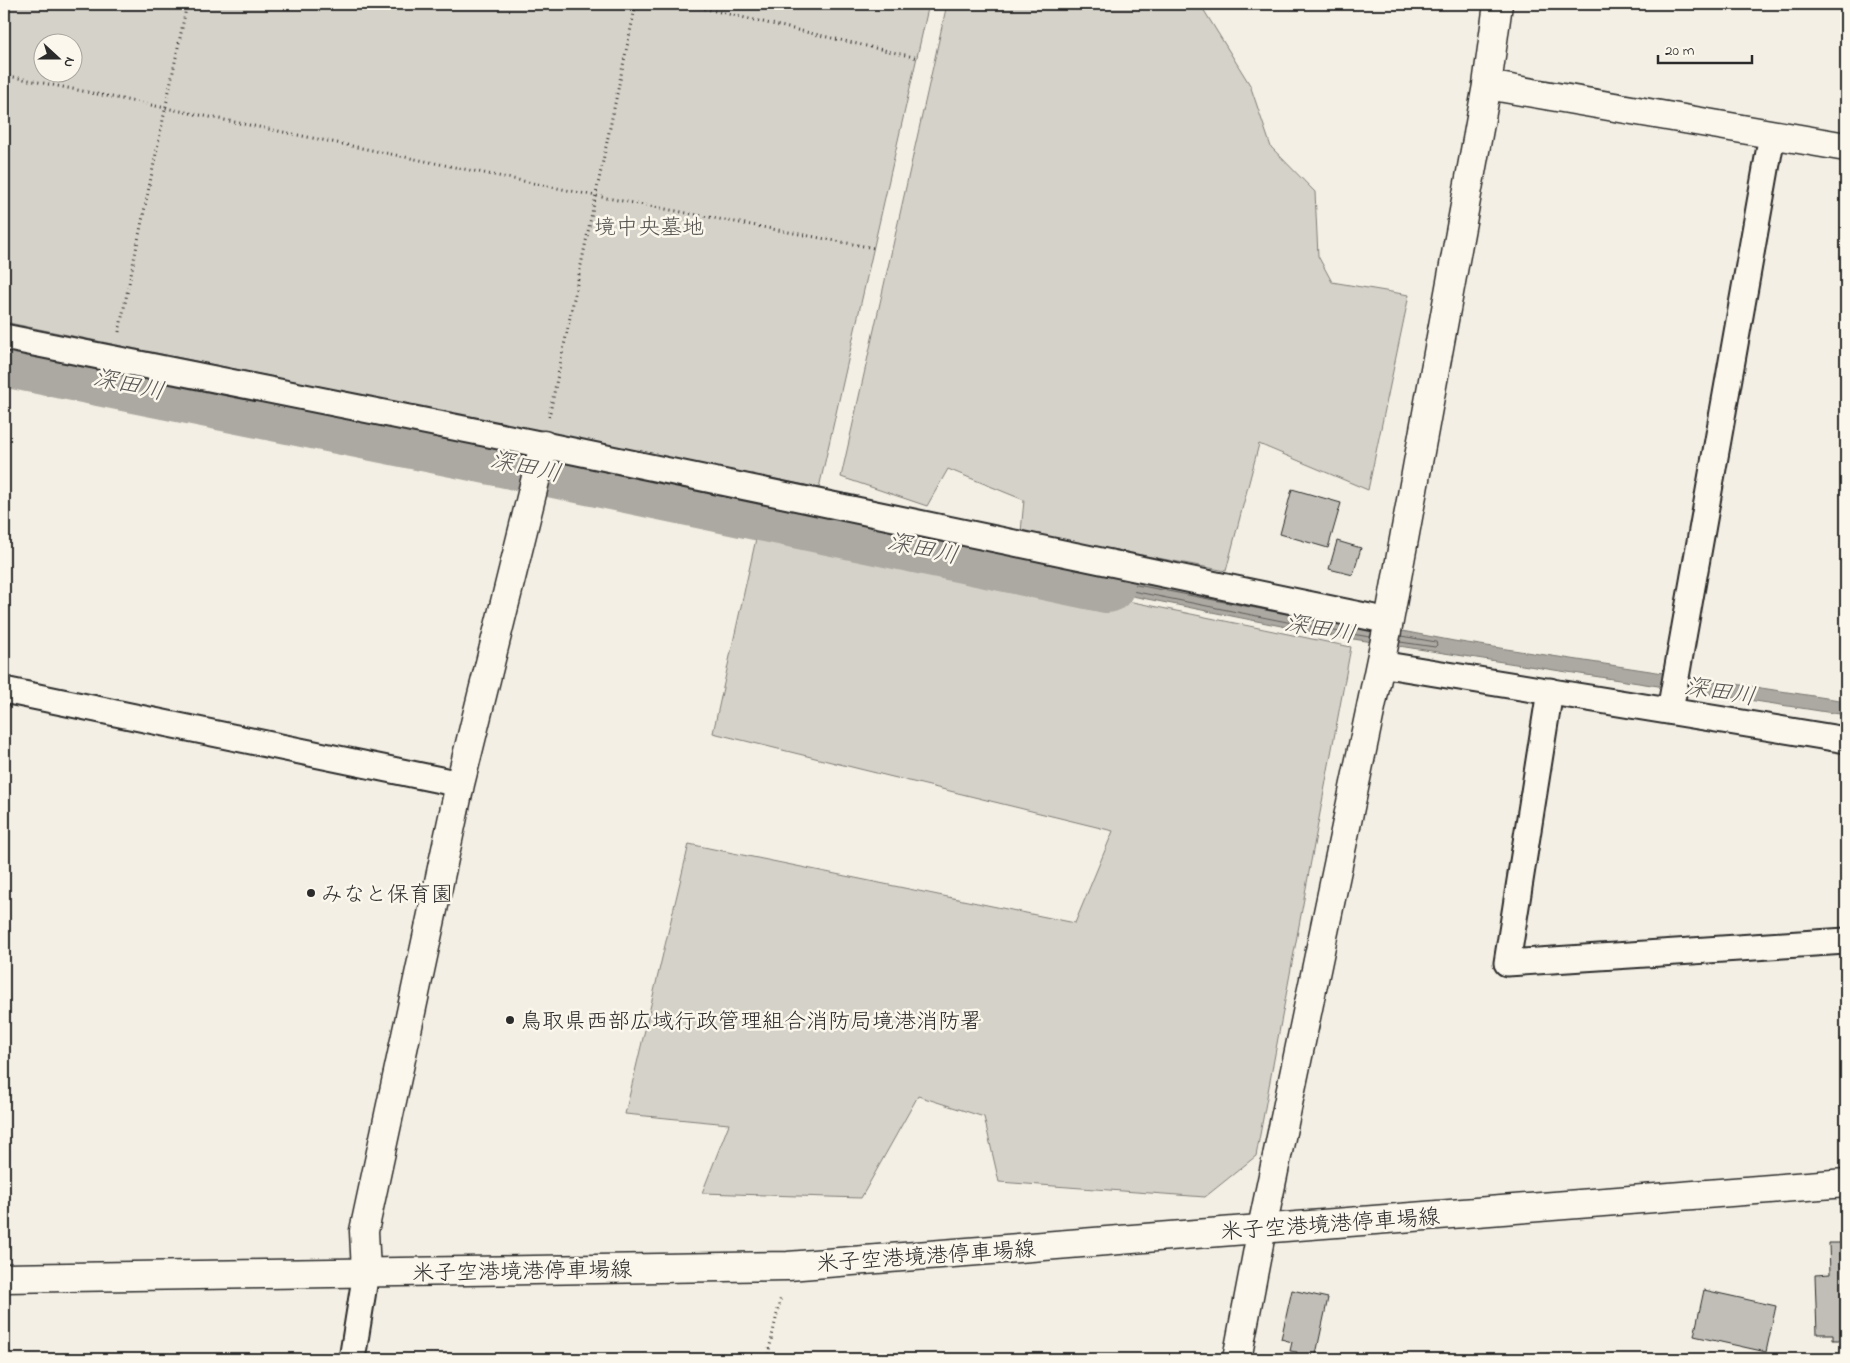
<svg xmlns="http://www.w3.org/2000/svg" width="1850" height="1363" font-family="'Indie Flower','Klee One',sans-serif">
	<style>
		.green { fill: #d5d2c9; stroke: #807e7a; fill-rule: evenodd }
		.water { fill: #aca9a2; stroke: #787772 }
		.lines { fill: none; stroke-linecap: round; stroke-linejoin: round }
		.shore { stroke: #5f5d5b; stroke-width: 1 }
		.river { stroke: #aca9a2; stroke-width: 56 }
		.building { fill: #c0beb6; stroke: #2b2b2b }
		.minor-casing { stroke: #2b2b2b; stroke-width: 29 }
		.tertiary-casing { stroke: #2b2b2b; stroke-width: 31 }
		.secondary-casing { stroke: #2b2b2b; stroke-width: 31 }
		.path { stroke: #2b2b2b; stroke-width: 3; stroke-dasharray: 1 4; stroke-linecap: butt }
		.minor { stroke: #fbf7ec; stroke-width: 25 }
		.tertiary { stroke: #fbf7ec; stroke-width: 28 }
		.secondary { stroke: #fbf7ec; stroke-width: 28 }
		.poi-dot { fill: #2b2b2b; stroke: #fbf7ec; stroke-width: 2 }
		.labels { text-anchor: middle; stroke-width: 5; stroke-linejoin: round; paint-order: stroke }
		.park-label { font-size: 22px; fill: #565552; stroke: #fbf7ec }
		.poi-label { font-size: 22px; fill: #2b2b2b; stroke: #fbf7ec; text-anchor: start }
		.street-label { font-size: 22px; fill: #2b2b2b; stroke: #fbf7ec }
		.water-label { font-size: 24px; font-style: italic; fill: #585755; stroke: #fbf7ec }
	</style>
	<rect width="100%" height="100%" fill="#f3efe4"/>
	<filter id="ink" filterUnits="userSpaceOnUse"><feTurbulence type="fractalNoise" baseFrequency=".02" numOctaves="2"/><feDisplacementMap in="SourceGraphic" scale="10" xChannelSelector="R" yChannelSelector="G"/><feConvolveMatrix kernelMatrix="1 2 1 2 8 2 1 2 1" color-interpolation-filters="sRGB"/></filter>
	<g filter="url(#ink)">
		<g class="green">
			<path d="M 4,4 L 929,4 L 819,488 L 4,322 ZM 42,42 L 72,42 L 72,72 L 42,72 Z"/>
			<polygon points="947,4 1200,4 1250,85 1271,147 1315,192 1318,256 1332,282 1409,295 1368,490 1259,444 1226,571 1021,532 1024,500 948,469 927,506 841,477"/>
			<polygon points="759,525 1351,647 1256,1156 1205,1197 999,1182 984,1117 918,1096 861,1198 702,1193 729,1124 625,1114 689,844 1075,923 1113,831 713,733"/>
		</g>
		<polygon class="water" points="1033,560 1454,641 1846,701 1846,715 1321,634 1028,575"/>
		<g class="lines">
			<g class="shore">
				<polyline points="1291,615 1039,566 1035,569 1037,572 1322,629 1370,637"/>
				<polyline points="1400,642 1435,647 1437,645 1436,642 1401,636"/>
			</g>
			<polyline class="river" points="4,359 468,452 1107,585"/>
		</g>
		<g class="building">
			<polygon points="1292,489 1341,503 1328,548 1280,534"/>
			<polygon points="1337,541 1361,548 1353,575 1329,569"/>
			<polygon points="1829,1243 1846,1243 1846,1340 1833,1340 1833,1334 1817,1334 1815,1275 1830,1274"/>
			<polygon points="1292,1290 1328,1298 1315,1359 1295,1359 1297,1352 1290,1351 1292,1342 1281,1339"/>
			<polygon points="1704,1290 1776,1306 1766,1352 1694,1336"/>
		</g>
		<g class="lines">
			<defs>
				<g id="minor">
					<polyline points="4,337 544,445 1389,621"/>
					<polyline points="1380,664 1846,740"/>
					<polyline points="4,690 460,784"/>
					<polyline points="1550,691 1507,963 1846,941"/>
					<polyline points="1670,711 1772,135"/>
					<polyline points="352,1359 366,1272"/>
				</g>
				<g id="tertiary">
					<polyline points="1487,85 1846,147"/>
					<polyline points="366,1272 364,1231 460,784 544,445"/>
					<polyline points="1237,1359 1262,1228 1389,621 1487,85 1498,4"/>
				</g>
				<polyline id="secondary" points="4,1278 788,1266 1846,1183"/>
			</defs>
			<use href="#minor" class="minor-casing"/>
			<use href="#tertiary" class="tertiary-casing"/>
			<use href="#secondary" class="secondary-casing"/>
			<g class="path">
				<polyline points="685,4 918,58"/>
				<polyline points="4,75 596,196 874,248"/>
				<polyline points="119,332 187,4"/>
				<polyline points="549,417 636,4"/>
				<polyline points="767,1359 781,1296"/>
			</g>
			<use href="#minor" class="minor"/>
			<use href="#tertiary" class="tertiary"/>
			<use href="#secondary" class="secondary"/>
		</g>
	</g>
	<g class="poi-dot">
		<circle cx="311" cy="893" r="5"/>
		<circle cx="510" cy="1020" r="5"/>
	</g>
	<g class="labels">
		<g class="park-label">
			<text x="649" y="234">境中央墓地</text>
		</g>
		<g class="poi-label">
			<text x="321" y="901">みなと保育園</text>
			<text x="520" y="1028">鳥取県西部広域行政管理組合消防局境港消防署</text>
		</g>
		<g class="street-label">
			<text transform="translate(1330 1223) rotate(-4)" y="8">米子空港境港停車場線</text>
			<text transform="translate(926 1255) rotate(-4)" y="8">米子空港境港停車場線</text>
			<text transform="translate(522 1270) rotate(-1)" y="8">米子空港境港停車場線</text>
		</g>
		<g class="water-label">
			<text transform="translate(129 384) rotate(12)" y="8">深田川</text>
			<text transform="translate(526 466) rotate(12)" y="8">深田川</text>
			<text transform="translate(923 548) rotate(12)" y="8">深田川</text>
			<text transform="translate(1320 628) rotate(10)" y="8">深田川</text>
			<text transform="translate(1720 691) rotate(9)" y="8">深田川</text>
		</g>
	</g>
	<rect width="1850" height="1363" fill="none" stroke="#fbf7ec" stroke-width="20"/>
	<rect x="10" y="10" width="1830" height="1343" fill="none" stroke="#2b2b2b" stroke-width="2" filter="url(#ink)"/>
	<g transform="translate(58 58) rotate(111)"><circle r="24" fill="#fbf7ec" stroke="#a8a59f"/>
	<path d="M0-4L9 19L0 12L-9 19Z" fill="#2b2b2b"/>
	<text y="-8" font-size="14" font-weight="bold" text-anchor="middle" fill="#2b2b2b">N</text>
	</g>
	<path d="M1658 55v8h94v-8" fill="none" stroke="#2b2b2b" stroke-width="2.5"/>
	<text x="1665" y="55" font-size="15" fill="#2b2b2b" stroke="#fbf7ec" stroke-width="4" paint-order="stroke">20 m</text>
</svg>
